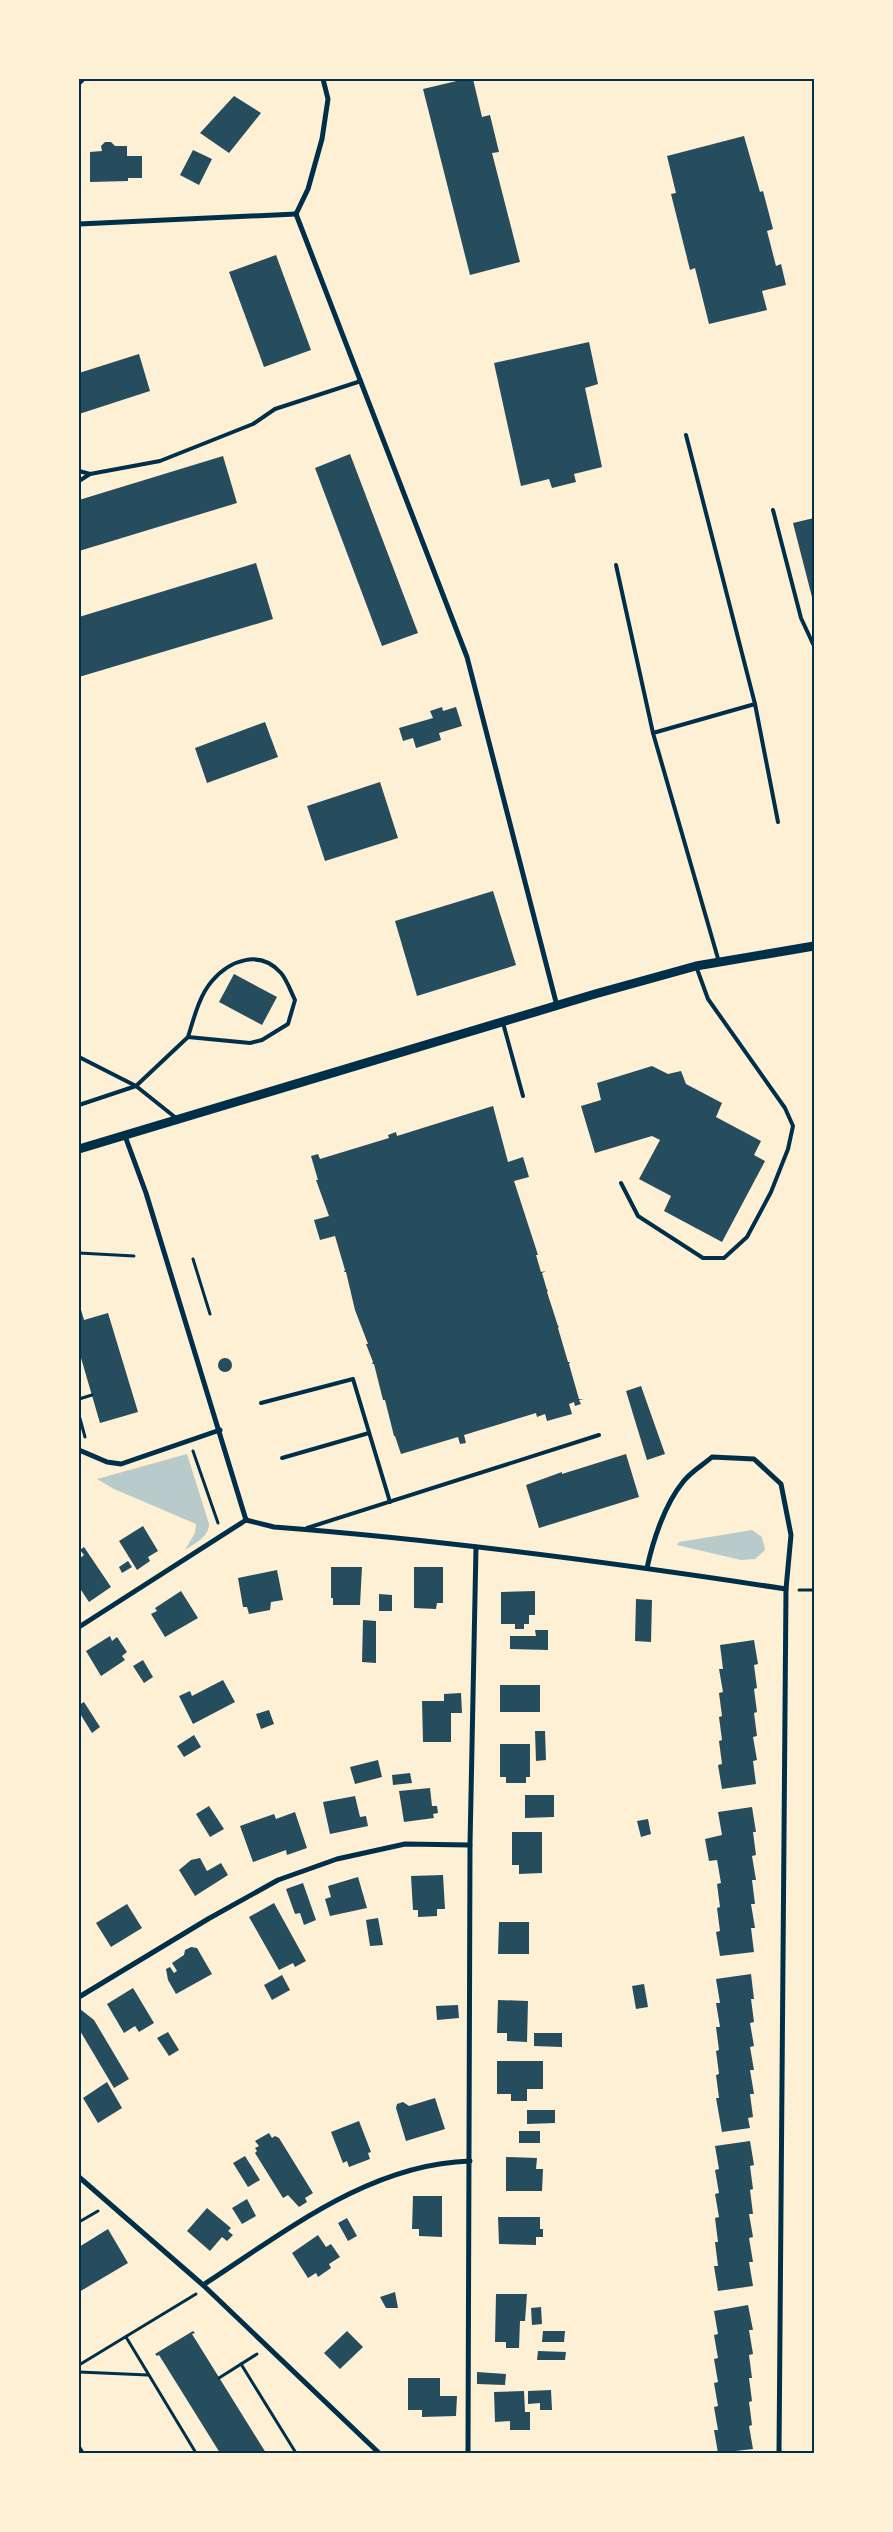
<svg xmlns="http://www.w3.org/2000/svg" width="893" height="2532" font-family="Signika,sans-serif">
	<style>
		.green { fill: #b9caca }
		.building { fill: #264d5e }
		.lines { fill: none; stroke-linecap: round; stroke-linejoin: round }
		.path { stroke: #003049; stroke-width: 3 }
		.service { stroke: #003049; stroke-width: 4 }
		.minor { stroke: #003049; stroke-width: 5 }
		.tertiary { stroke: #003049; stroke-width: 9 }
		.neatline { fill: none; stroke: #003049; stroke-width: 2 }
	</style>
	<rect width="100%" height="100%" fill="#fdf0d5"/>
	<g class="green">
		<path d="M 187,1454 L 209,1524 C 209,1537 194,1544 185,1550 L 195,1533 L 196,1524 L 114,1489 L 97,1479 Z"/>
		<polygon points="752,1530 762,1537 765,1550 755,1559 741,1560 677,1545 679,1542"/>
	</g>
	<g class="building">
		<polygon points="465,79 473,79 482,117 490,115 499,152 492,153 520,262 470,275 423,89"/>
		<polygon points="234,96 261,113 229,153 200,133"/>
		<polygon points="744,136 760,192 763,191 773,229 767,231 776,266 781,264 786,285 762,291 767,310 709,324 695,268 690,270 671,194 676,193 667,156"/>
		<polygon points="105,142 111,142 115,146 127,146 127,156 142,156 142,178 128,178 128,181 90,182 90,152 102,151 101,146"/>
		<polygon points="193,150 212,159 199,185 180,175"/>
		<polygon points="276,255 311,350 264,367 229,272"/>
		<polygon points="589,342 598,384 585,388 602,467 574,474 576,482 552,488 549,479 521,486 494,363"/>
		<polygon points="139,354 150,391 79,414 79,373"/>
		<polygon points="350,454 418,633 382,646 315,468"/>
		<polygon points="223,456 237,503 79,551 79,500"/>
		<polygon points="814,518 814,605 793,523"/>
		<polygon points="256,563 273,619 79,677 79,617"/>
		<polygon points="442,707 443,711 456,707 462,726 439,733 441,740 416,748 413,738 403,741 399,728 433,718 430,711"/>
		<polygon points="265,722 278,757 207,783 195,748"/>
		<polygon points="380,782 398,838 325,861 307,806"/>
		<polygon points="493,891 516,965 417,996 395,921"/>
		<polygon points="234,974 277,997 262,1025 219,1002"/>
		<polygon points="652,1066 668,1074 681,1071 686,1084 722,1103 716,1117 761,1141 754,1155 765,1161 722,1242 664,1211 671,1196 639,1179 660,1140 652,1136 595,1153 581,1106 601,1100 597,1083"/>
		<polygon points="493,1106 508,1162 523,1157 529,1177 514,1181 538,1255 536,1255 541,1272 546,1271 542,1273 547,1290 548,1290 547,1292 558,1326 559,1326 558,1328 568,1362 570,1362 569,1364 579,1399 584,1399 579,1400 581,1404 575,1406 574,1402 569,1404 572,1414 547,1421 545,1414 537,1417 536,1413 464,1435 466,1443 460,1444 458,1437 401,1454 395,1436 394,1436 385,1400 383,1400 374,1364 372,1364 373,1362 366,1344 368,1344 355,1310 346,1272 344,1272 345,1270 335,1236 320,1240 314,1220 329,1216 316,1180 318,1180 311,1156 318,1154 320,1159 389,1138 388,1135 396,1132 397,1136"/>
		<polygon points="79,1303 84,1320 108,1313 138,1412 100,1423 79,1351"/>
		<circle cx="225" cy="1365" r="7"/>
		<polygon points="641,1386 665,1454 647,1460 626,1391"/>
		<polygon points="626,1454 639,1497 539,1528 526,1485 562,1472 562,1474"/>
		<polygon points="143,1526 158,1551 148,1557 150,1561 137,1570 119,1541"/>
		<polygon points="84,1547 111,1587 89,1602 79,1587 79,1559 84,1555 80,1550"/>
		<polygon points="128,1561 132,1567 122,1573 119,1567"/>
		<polygon points="331,1567 362,1567 360,1605 333,1605 333,1598 331,1598"/>
		<polygon points="414,1567 443,1567 443,1603 437,1603 436,1609 414,1608"/>
		<polygon points="277,1570 283,1600 271,1602 270,1610 249,1614 247,1607 243,1607 238,1578"/>
		<polygon points="181,1591 198,1618 165,1637 151,1614 157,1611 155,1608"/>
		<polygon points="535,1591 535,1615 529,1615 529,1624 524,1624 524,1629 515,1629 515,1624 501,1624 501,1592"/>
		<polygon points="379,1594 392,1595 392,1611 379,1611"/>
		<polygon points="636,1599 652,1600 651,1642 635,1641"/>
		<polygon points="363,1620 376,1621 376,1663 362,1662"/>
		<polygon points="535,1630 548,1630 548,1650 510,1649 510,1636 536,1636"/>
		<polygon points="110,1636 112,1641 117,1637 127,1652 122,1656 125,1660 101,1676 86,1651"/>
		<polygon points="754,1640 758,1664 754,1665 757,1688 754,1689 757,1712 754,1713 757,1736 753,1737 757,1760 753,1761 756,1784 722,1789 718,1765 722,1764 719,1741 722,1740 719,1717 722,1716 719,1693 723,1692 719,1669 723,1669 720,1645"/>
		<polygon points="143,1660 153,1677 144,1683 133,1666"/>
		<polygon points="223,1680 235,1702 193,1724 179,1696 190,1691 192,1696"/>
		<rect x="500" y="1685" width="40" height="27"/>
		<polygon points="461,1693 462,1713 451,1713 451,1742 423,1742 422,1701 444,1701 444,1694"/>
		<polygon points="84,1702 100,1727 92,1733 79,1712 79,1705"/>
		<polygon points="269,1710 274,1724 261,1729 256,1714"/>
		<polygon points="535,1731 545,1731 546,1760 536,1761"/>
		<polygon points="194,1735 201,1747 184,1757 177,1746"/>
		<polygon points="500,1744 530,1744 530,1777 526,1777 526,1783 506,1783 506,1777 500,1777"/>
		<polygon points="378,1760 382,1777 355,1784 350,1767"/>
		<polygon points="410,1773 412,1783 393,1785 392,1775"/>
		<polygon points="430,1788 432,1806 437,1806 438,1813 433,1814 434,1818 404,1822 399,1791"/>
		<polygon points="525,1795 554,1795 554,1817 525,1818"/>
		<polygon points="355,1796 360,1817 366,1816 368,1826 330,1834 323,1802"/>
		<polygon points="209,1806 224,1829 210,1837 196,1814"/>
		<polygon points="752,1807 756,1832 753,1832 756,1855 752,1856 756,1880 752,1880 755,1904 751,1904 755,1928 751,1928 754,1952 720,1956 716,1932 720,1931 717,1908 720,1907 717,1884 721,1883 717,1860 709,1861 705,1839 722,1835 718,1812"/>
		<polygon points="295,1812 307,1848 287,1855 286,1850 253,1862 240,1826 274,1814 276,1819"/>
		<polygon points="648,1819 651,1834 641,1837 637,1821"/>
		<polygon points="512,1832 542,1832 542,1873 519,1874 519,1865 512,1865"/>
		<polygon points="200,1858 207,1871 221,1863 228,1875 195,1896 179,1870 191,1860"/>
		<polygon points="443,1875 445,1909 437,1909 437,1916 418,1917 418,1910 413,1910 411,1876"/>
		<polygon points="358,1877 367,1908 330,1916 325,1899 331,1897 328,1886"/>
		<polygon points="303,1883 316,1920 304,1925 300,1913 295,1914 286,1889"/>
		<polygon points="274,1903 306,1961 295,1967 293,1963 279,1970 249,1917"/>
		<polygon points="127,1904 142,1928 111,1947 96,1923"/>
		<polygon points="378,1918 383,1945 370,1946 366,1920"/>
		<polygon points="499,1922 529,1922 529,1954 498,1954"/>
		<polygon points="191,1947 197,1948 212,1974 176,1994 168,1980 166,1969 170,1967 174,1973 177,1971 172,1963 184,1955 185,1950"/>
		<polygon points="751,1974 754,1999 751,1999 754,2022 750,2023 754,2046 750,2047 754,2070 750,2070 754,2094 750,2094 753,2117 748,2118 750,2128 722,2132 716,2098 719,2098 716,2075 719,2074 716,2051 719,2050 716,2027 720,2027 716,2003 720,2003 716,1979"/>
		<polygon points="282,1975 290,1990 272,2000 264,1985"/>
		<polygon points="644,1984 648,2007 636,2009 632,1986"/>
		<polygon points="133,1988 154,2023 139,2032 135,2026 124,2033 107,2004"/>
		<polygon points="498,2000 528,2001 527,2042 507,2041 507,2033 497,2033"/>
		<polygon points="458,2005 459,2018 437,2020 436,2006"/>
		<polygon points="80,2009 94,2020 129,2079 114,2088 79,2029"/>
		<polygon points="168,2032 179,2050 169,2056 157,2038"/>
		<polygon points="534,2033 562,2033 562,2047 534,2046"/>
		<polygon points="497,2061 543,2061 543,2089 527,2089 527,2101 511,2101 511,2094 497,2094"/>
		<polygon points="107,2082 122,2108 98,2123 83,2098"/>
		<polygon points="435,2098 445,2129 406,2141 396,2108 397,2104 403,2102 409,2106"/>
		<polygon points="527,2110 555,2110 555,2123 527,2124"/>
		<polygon points="359,2121 371,2152 368,2153 370,2159 349,2167 347,2161 343,2163 331,2132"/>
		<rect x="519" y="2131" width="21" height="12"/>
		<polygon points="269,2133 272,2138 275,2136 279,2138 313,2193 305,2198 307,2202 299,2207 288,2195 283,2198 255,2153 257,2151 255,2148 259,2146 255,2141"/>
		<polygon points="750,2141 754,2165 750,2166 753,2189 750,2190 753,2214 749,2214 753,2237 749,2238 753,2262 749,2262 753,2286 718,2291 714,2266 718,2266 715,2242 718,2242 715,2218 719,2217 715,2194 719,2193 715,2170 719,2169 715,2146"/>
		<polygon points="245,2156 260,2180 248,2187 233,2163"/>
		<polygon points="506,2157 537,2158 536,2169 543,2169 542,2191 506,2191"/>
		<polygon points="413,2196 442,2196 442,2237 419,2236 419,2229 412,2229"/>
		<polygon points="247,2199 256,2216 242,2224 232,2208"/>
		<polygon points="207,2208 231,2228 228,2231 233,2235 227,2241 222,2237 210,2251 187,2231"/>
		<polygon points="498,2217 540,2217 540,2229 543,2229 543,2237 536,2237 536,2245 499,2244"/>
		<polygon points="347,2218 357,2236 348,2241 338,2223"/>
		<polygon points="108,2229 128,2263 79,2292 79,2247"/>
		<polygon points="318,2235 326,2247 331,2244 340,2257 329,2264 331,2268 318,2277 316,2273 308,2278 292,2253"/>
		<polygon points="395,2292 398,2308 386,2308 380,2297"/>
		<polygon points="496,2294 527,2294 525,2321 520,2321 519,2348 506,2348 506,2342 495,2342"/>
		<polygon points="748,2305 753,2330 749,2330 753,2354 749,2355 752,2378 749,2378 752,2401 749,2402 752,2425 749,2426 753,2449 718,2453 714,2430 718,2430 714,2407 718,2406 714,2383 718,2382 714,2359 718,2358 714,2335 718,2334 714,2311"/>
		<polygon points="541,2307 542,2324 532,2325 531,2308"/>
		<polygon points="193,2331 195,2333 192,2334 266,2453 220,2453 159,2355 157,2356 155,2354"/>
		<polygon points="347,2331 363,2347 340,2369 324,2353"/>
		<polygon points="543,2331 565,2331 564,2342 542,2342"/>
		<polygon points="538,2351 566,2352 565,2360 537,2360"/>
		<polygon points="477,2372 506,2374 505,2385 477,2384"/>
		<polygon points="408,2378 440,2378 440,2396 457,2396 456,2416 422,2417 422,2410 408,2410"/>
		<polygon points="551,2390 552,2410 540,2410 540,2403 528,2404 528,2391"/>
		<polygon points="524,2391 525,2412 530,2412 530,2430 510,2430 510,2421 495,2422 494,2392"/>
	</g>
	<g class="lines">
		<g class="path">
			<polyline points="79,1253 134,1256"/>
			<polyline points="193,1259 210,1314"/>
			<polyline points="79,1399 92,1395"/>
			<polyline points="79,1415 85,1437"/>
			<polyline points="193,1451 218,1523"/>
			<polyline points="799,1590 814,1590"/>
			<polyline points="79,2222 98,2211"/>
			<polyline points="126,2337 196,2453"/>
			<polyline points="241,2364 296,2453"/>
			<polyline points="79,2365 196,2294"/>
			<polyline points="79,2372 148,2375"/>
			<polyline points="219,2378 257,2354"/>
		</g>
		<g class="service">
			<polyline points="686,435 755,704 653,733 719,962"/>
			<polyline points="79,471 90,474"/>
			<polyline points="79,481 90,474 160,461 253,424 275,409 361,381"/>
			<polyline points="773,510 801,618 814,646"/>
			<polyline points="616,565 653,733"/>
			<polyline points="755,704 778,822"/>
			<polyline points="503,1023 523,1096"/>
			<polyline points="79,1057 136,1086 176,1118"/>
			<path d="M 79,1105 L 136,1086 L 188,1037 L 250,1043 L 262,1040 L 288,1024 L 295,1000 C 291,992 287,980 281,973 C 260,949 230,960 212,981 C 199,996 194,1018 188,1037"/>
			<polyline points="621,1183 638,1216 703,1258 724,1258 747,1237 771,1192 788,1149 793,1126 785,1108 708,999 696,966"/>
			<polyline points="261,1403 353,1379 390,1502"/>
			<polyline points="282,1458 369,1433"/>
			<polyline points="307,1528 599,1435"/>
		</g>
		<g class="minor">
			<polyline points="79,83 83,79"/>
			<polyline points="296,214 467,657 557,1006"/>
			<polyline points="296,214 308,189 322,139 328,99 323,79"/>
			<polyline points="79,224 296,214"/>
			<polyline points="125,1136 146,1193 246,1520"/>
			<polyline points="79,1450 107,1462 121,1464 220,1430"/>
			<path d="M 647,1568 C 653,1540 665,1504 683,1482 C 690,1472 703,1465 712,1457 L 754,1459 L 781,1484 L 791,1535 L 786,1589 L 779,2453"/>
			<path d="M 79,1627 L 246,1520 L 274,1527 C 445,1540 616,1563 786,1589"/>
			<polyline points="79,1997 208,1919 278,1880 337,1859 405,1844 470,1845"/>
			<polyline points="79,2177 203,2285 379,2453"/>
			<path d="M 203,2285 C 285,2232 369,2164 470,2161"/>
			<polyline points="79,2448 82,2453"/>
			<polyline points="468,2453 470,1845 476,1547"/>
		</g>
		<polyline class="tertiary" points="79,1149 595,994 696,966 814,946"/>
	</g>
	<rect width="893" height="2532" fill="none" stroke="#fdf0d5" stroke-width="160"/>
	<rect x="80" y="80" width="733" height="2372" class="neatline"/>
</svg>
